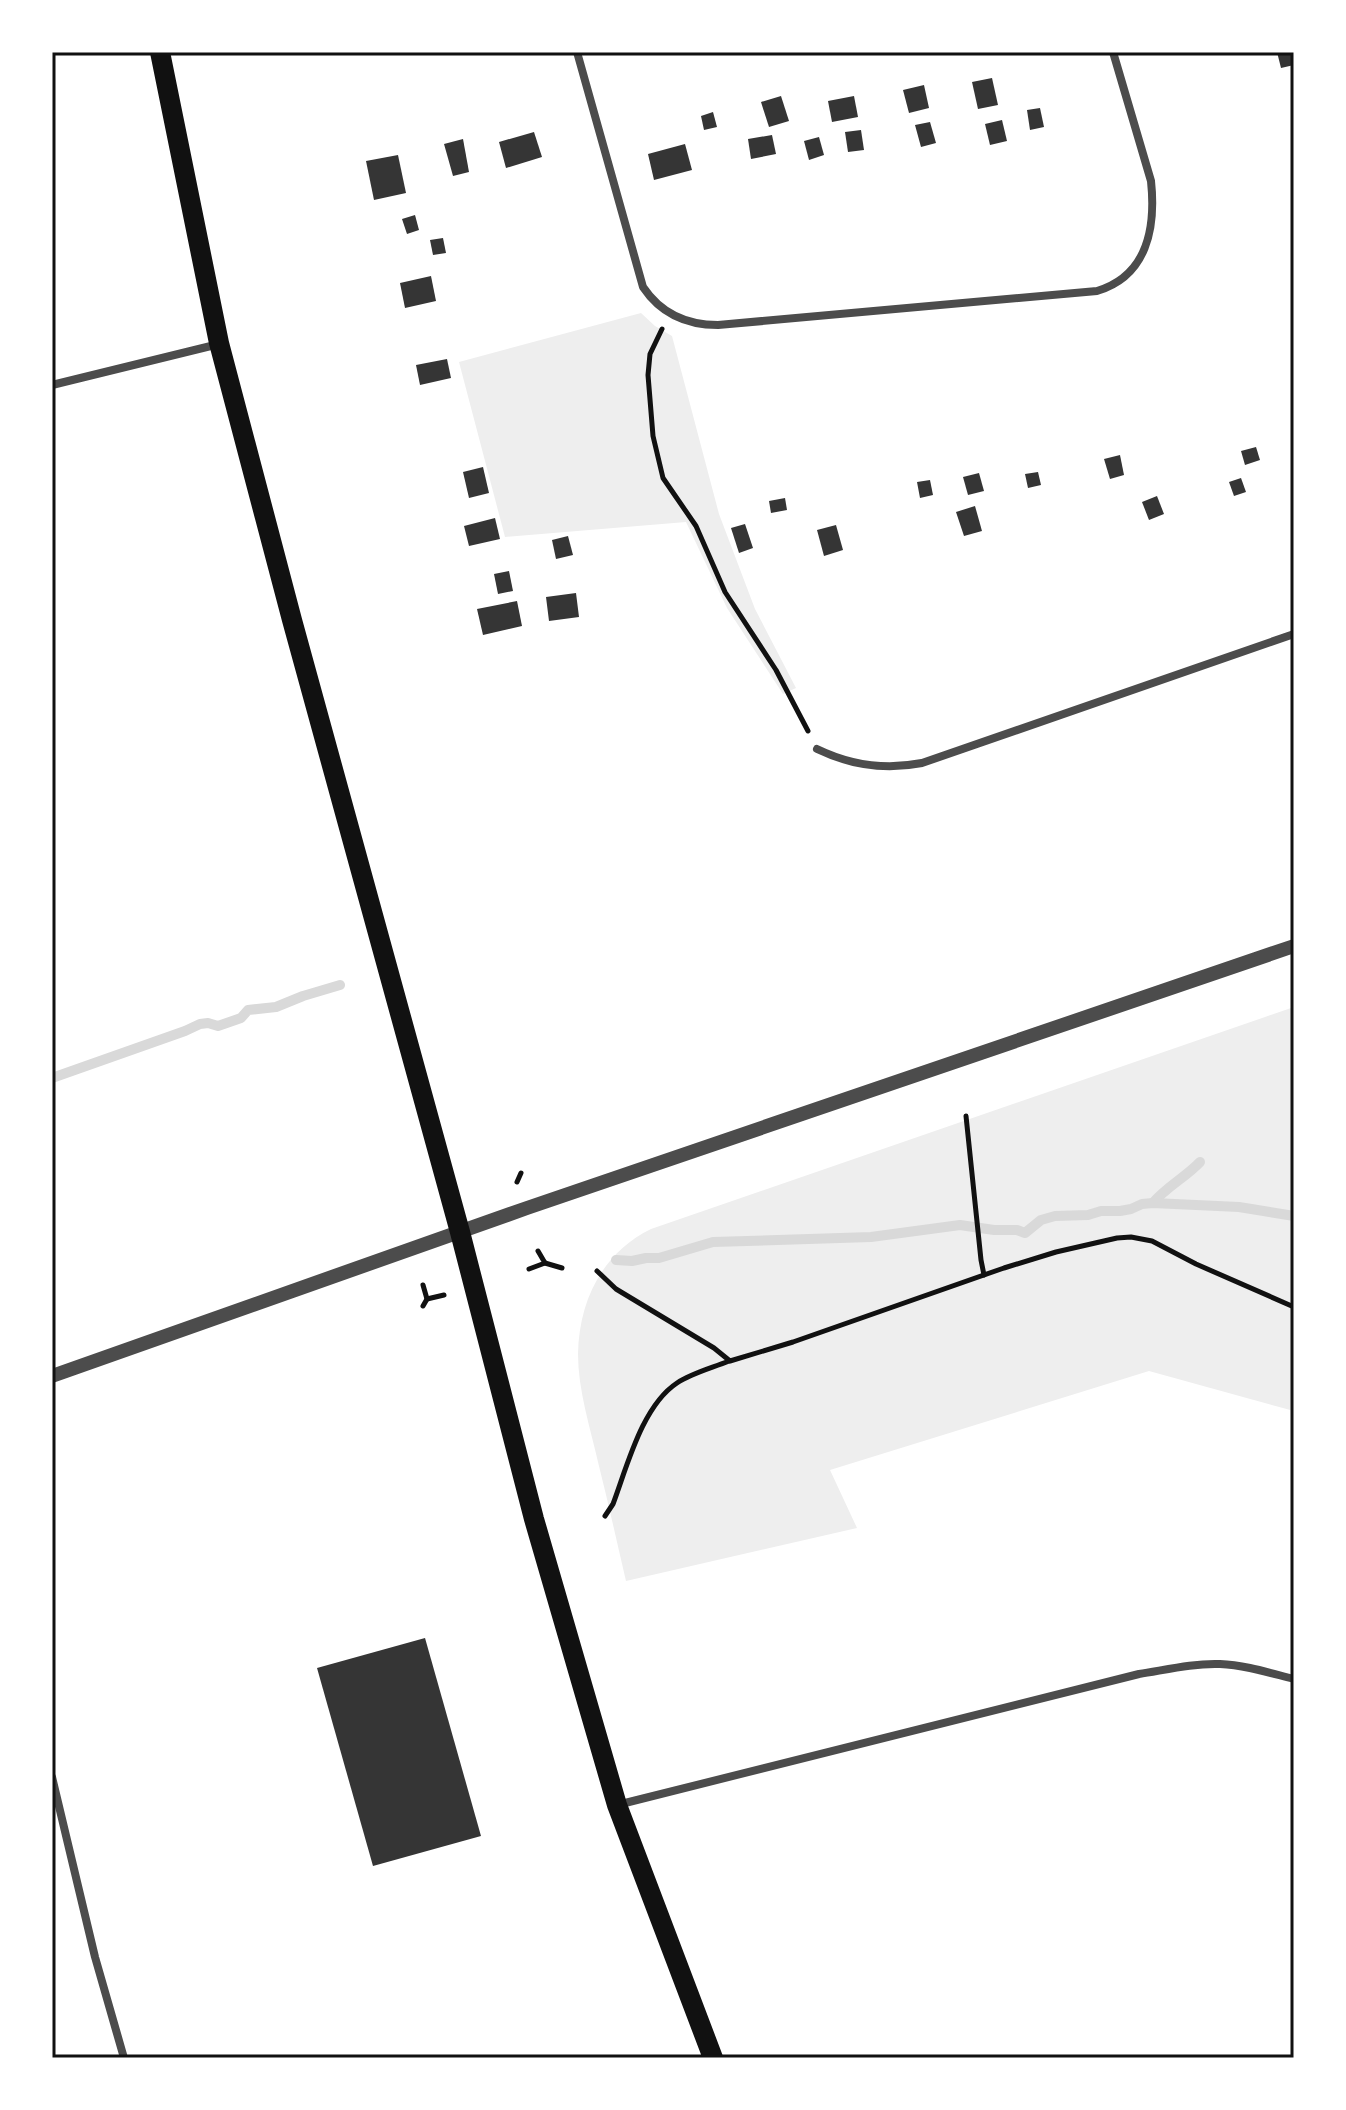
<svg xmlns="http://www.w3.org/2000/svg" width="1346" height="2110" font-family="'Work Sans',sans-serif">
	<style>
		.green { fill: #eee }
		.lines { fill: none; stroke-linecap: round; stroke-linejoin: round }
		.stream { stroke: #d9d9d9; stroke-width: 10 }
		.building { fill: #353535 }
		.path { stroke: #111; stroke-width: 5 }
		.minor { stroke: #4c4c4c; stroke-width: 8 }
		.tertiary { stroke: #4c4c4c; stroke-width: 14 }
		.primary { stroke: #111; stroke-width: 20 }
		.neatline { fill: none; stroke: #111; stroke-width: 3 }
	</style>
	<rect width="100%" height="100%" fill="#fff"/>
	<g class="green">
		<polygon points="641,313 655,326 672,336 719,514 755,609 796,688 783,694 727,608 686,522 505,537 459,362"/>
		<path d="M 1294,1007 L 1294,1411 L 1149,1371 L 830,1470 L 857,1528 L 626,1581 C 617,1542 608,1502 598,1462 C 590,1427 578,1390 578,1354 C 579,1301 602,1253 651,1229 Z"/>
	</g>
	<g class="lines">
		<g class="stream">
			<polyline points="52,1078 185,1031 200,1024 208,1023 218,1026 241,1018 248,1010 276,1007 303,996 340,985"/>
			<path d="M 1153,1203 C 1166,1187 1186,1177 1200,1162"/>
			<polyline points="616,1260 632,1261 646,1258 659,1258 713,1242 871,1237 960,1225 994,1230 1017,1230 1025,1233 1041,1220 1055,1216 1088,1215 1101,1211 1120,1211 1131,1209 1142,1204 1153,1203 1239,1207 1294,1216"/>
		</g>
	</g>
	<g class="building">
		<polygon points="1277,52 1294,52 1294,65 1281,68"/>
		<polygon points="992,78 998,105 978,109 972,82"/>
		<polygon points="924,85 929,108 909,113 903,90"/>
		<polygon points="781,96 789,121 769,127 761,102"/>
		<polygon points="854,96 858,117 832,122 828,101"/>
		<polygon points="1040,108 1044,127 1030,130 1027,110"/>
		<polygon points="713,112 717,127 704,130 701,116"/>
		<polygon points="1002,120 1007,141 990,145 985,124"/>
		<polygon points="930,122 936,143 921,147 915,125"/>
		<polygon points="861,130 864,150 848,152 845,132"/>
		<polygon points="534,132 542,157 506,168 499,142"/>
		<polygon points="772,135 776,154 751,159 748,139"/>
		<polygon points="819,137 824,155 809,160 804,141"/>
		<polygon points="463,139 469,172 453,176 444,144"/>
		<polygon points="685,144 692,170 654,180 648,154"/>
		<polygon points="398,155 406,193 374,200 366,161"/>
		<polygon points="415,215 419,230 407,234 402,219"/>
		<polygon points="443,238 446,253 433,255 430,240"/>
		<polygon points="431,276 436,301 405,308 400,283"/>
		<polygon points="447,359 451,378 420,385 416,365"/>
		<polygon points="1256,447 1260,460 1245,465 1241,451"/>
		<polygon points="1120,455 1124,475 1110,479 1104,459"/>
		<polygon points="483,467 489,493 469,498 463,472"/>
		<polygon points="1038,472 1041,485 1028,488 1025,474"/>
		<polygon points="979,473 984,491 968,495 963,477"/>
		<polygon points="1241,478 1246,492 1234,496 1229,482"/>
		<polygon points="930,480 933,495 920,498 917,482"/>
		<polygon points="1157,496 1164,514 1149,520 1142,502"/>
		<polygon points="785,498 787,510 771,513 769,501"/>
		<polygon points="975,506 982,531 964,536 956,512"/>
		<polygon points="495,518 500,539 469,546 464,526"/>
		<polygon points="745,524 753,548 739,553 731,528"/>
		<polygon points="836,525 843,550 824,556 817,530"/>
		<polygon points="568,536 573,555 556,559 552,540"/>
		<polygon points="509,571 513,591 498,594 494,574"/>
		<polygon points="576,593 579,617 549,621 546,597"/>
		<polygon points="517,601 522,626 483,635 477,609"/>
		<polygon points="425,1638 481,1836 373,1866 317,1668"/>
	</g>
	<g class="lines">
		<g class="path">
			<polyline points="662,329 650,354 648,375 653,436 663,478 696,526 725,592 776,670 808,731"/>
			<polyline points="966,1116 981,1260 984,1275"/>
			<polyline points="517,1182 521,1173"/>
			<polyline points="545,1263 562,1268"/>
			<polyline points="529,1269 545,1263 538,1251"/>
			<polyline points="597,1271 616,1289 714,1348 730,1361 793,1342 1004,1268 1056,1252 1117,1238 1131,1237 1152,1241 1196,1264 1294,1307"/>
			<polyline points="423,1285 427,1299 444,1295"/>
			<polyline points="423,1306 427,1299"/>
			<path d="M 605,1516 L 613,1504 C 627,1467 642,1406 677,1383 C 692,1373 712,1368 729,1361"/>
		</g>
		<g class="minor">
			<path d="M 577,52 L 643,287 C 661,314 686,325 718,325 L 1097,291 C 1147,276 1156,228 1151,181 L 1113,52"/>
			<polyline points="52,385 219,344"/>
			<path d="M 817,749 C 850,765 886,770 922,763 L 1294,634"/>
			<polyline points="52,1777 95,1957 124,2058"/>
			<path d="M 617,1805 L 1139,1674 C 1165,1670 1193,1663 1220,1664 C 1245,1665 1270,1673 1294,1679"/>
		</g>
		<polyline class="tertiary" points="52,1376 527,1208 1294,946"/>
		<polyline class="primary" points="160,52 219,343 292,620 460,1232 534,1519 617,1805 713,2058"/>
	</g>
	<rect width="1346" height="2110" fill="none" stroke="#ffffff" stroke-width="108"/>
	<rect x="54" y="54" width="1238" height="2002" class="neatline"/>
</svg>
